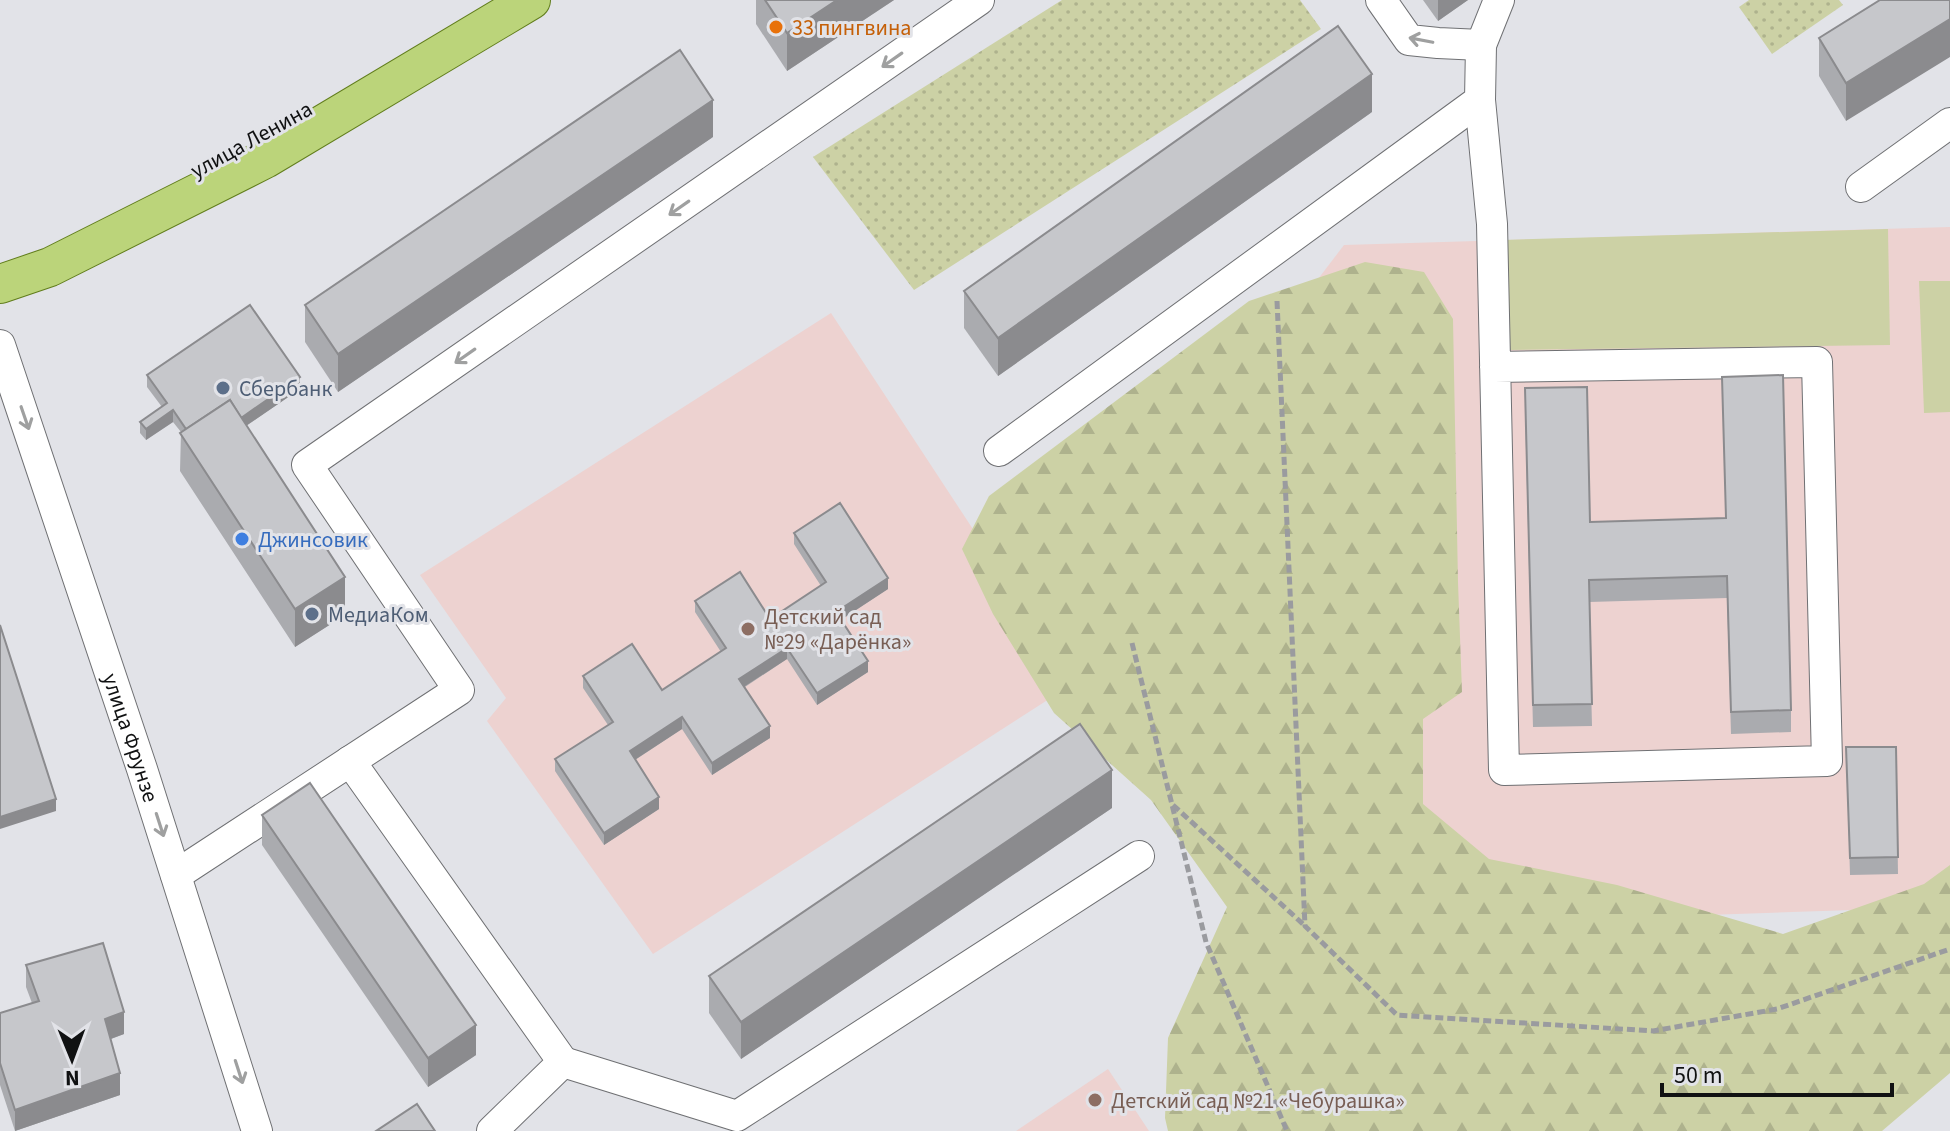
<svg xmlns="http://www.w3.org/2000/svg" width="1950" height="1131" font-family="'Source Sans 3',sans-serif">
	<style>
		.education { fill: #edd2d0 }
		.grass { fill: url(#grass-dots) }
		.forest { fill: url(#forest-firs) }
		.garden { fill: #ccd1a5 }
		.lines { fill: none; stroke-linecap: round; stroke-linejoin: round }
		.minor-casing { stroke: #6f7073; stroke-width: 32 }
		.major-casing { stroke: #617d1c; stroke-width: 40 }
		.path { stroke: #9a9b9f; stroke-width: 5; stroke-dasharray: 8 4; stroke-linecap: butt }
		.minor { stroke: #fff; stroke-width: 30 }
		.major { stroke: #bbd47a; stroke-width: 38 }
		.wall { fill: #aaabaf }
		.shaded-wall { fill: #8b8b8e }
		.building { fill: #c6c7cb; stroke: #8b8b8e; stroke-width: 2 }
		.oneway { stroke: #9fa0a0 }
		.food-dot { fill: #e8710a; stroke: #e2e3e8; stroke-width: 3 }
		.service-dot { fill: #5c6f8a; stroke: #e2e3e8; stroke-width: 3 }
		.shop-dot { fill: #3f7fe0; stroke: #e2e3e8; stroke-width: 3 }
		.education-dot { fill: #8d6e63; stroke: #e2e3e8; stroke-width: 3 }
		.labels { text-anchor: middle; stroke-width: 6; stroke-linejoin: round; paint-order: stroke }
		.food-label { font-size: 22px; fill: #c56008; stroke: #e2e3e8; text-anchor: start }
		.street-label { font-size: 22px; fill: #101112; stroke: #e2e3e8 }
		.service-label { font-size: 22px; fill: #4e5e75; stroke: #e2e3e8; text-anchor: start }
		.shop-label { font-size: 22px; fill: #366cbe; stroke: #e2e3e8; text-anchor: start }
		.education-label { font-size: 22px; fill: #785e54; stroke: #e2e3e8; text-anchor: start }
	</style>
	<defs>
		<pattern id="grass-dots" width="8" height="8" patternUnits="userSpaceOnUse" patternTransform="scale(2)"><rect width="8" height="8" fill="#ccd1a5"/><path d="M2 2h.1M6 6h.1" fill="none" stroke="#aeb28d" stroke-width="1.8" stroke-linecap="round"/></pattern>
		<pattern id="forest-firs" width="22" height="20" patternUnits="userSpaceOnUse" patternTransform="scale(2)"><rect width="22" height="20" fill="#ccd1a5"/><path d="M5 1l3.5 6h-7zM16 11l3.5 6h-7z" fill="#aeb28d"/></pattern>
	</defs>
	<rect width="100%" height="100%" fill="#e2e3e8"/>
	<g class="education">
		<polygon points="1950,227 1950,899 1940,907 1331,928 1302,300 1344,245"/>
		<polygon points="831,313 1074,683 653,954 487,721 506,698 420,575"/>
		<polygon points="1108,1069 1149,1131 1016,1131"/>
	</g>
	<g class="grass">
		<polygon points="1062,0 1300,0 1321,29 914,290 813,157"/>
		<polygon points="1749,0 1839,0 1843,5 1772,54 1739,7"/>
	</g>
	<polygon class="forest" points="1365,262 1424,272 1453,319 1458,582 1462,692 1423,719 1423,804 1489,859 1617,885 1783,934 1924,884 1950,865 1950,1073 1882,1131 1168,1131 1165,1118 1168,1038 1227,907 1151,800 1054,713 993,614 962,549 989,496 1249,301"/>
	<g class="garden">
		<polygon points="1888,229 1890,345 1509,350 1502,240"/>
		<polygon points="1919,281 1950,281 1950,412 1924,413"/>
	</g>
	<g class="lines">
		<defs>
			<g id="minor">
				<polyline points="1381,0 1409,40 1438,43 1481,45"/>
				<polyline points="1480,100 1492,224 1504,770 1827,761 1817,362 1495,367"/>
				<polyline points="1861,187 1950,123"/>
				<path id="s1" d="M 0,345 L 142,769 L 257,1131"/>
				<polyline points="999,451 1480,100 1481,45 1499,0"/>
				<polyline points="350,761 563,1062 492,1131"/>
				<polyline points="176,875 459,690 307,465 979,0"/>
				<polyline points="563,1062 737,1116 1139,856"/>
			</g>
			<polyline id="major" points="0,284 50,267 265,159 531,0"/>
		</defs>
		<use href="#minor" class="minor-casing"/>
		<use href="#major" class="major-casing"/>
		<g class="path">
			<polyline points="1277,301 1305,926 1397,1015 1653,1031 1777,1009 1950,949"/>
			<polyline points="1132,643 1206,942 1287,1131"/>
			<polyline points="1173,805 1304,925"/>
		</g>
		<use href="#minor" class="minor"/>
		<use href="#major" class="major"/>
	</g>
	<g class="wall">
		<polygon points="756,0 894,0 787,71 756,24"/>
		<polygon points="1423,0 1468,0 1438,21"/>
		<polygon points="1880,0 1846,121 1819,76 1819,38"/>
		<polygon points="1372,112 998,376 964,328 964,291"/>
		<polygon points="713,137 338,392 305,342 305,305"/>
		<polygon points="147,375 300,389 246,426 345,615 295,647 180,471 181,432 173,422 146,440 140,433 140,422 162,407 147,387"/>
		<polygon points="1525,410 1590,522 1725,518 1791,710 1791,732 1731,734 1727,598 1589,602 1592,726 1533,727"/>
		<polygon points="794,533 888,589 841,620 868,672 817,705 787,659 745,687 770,738 712,775 682,729 635,760 659,809 604,845 555,771 555,759 608,725 583,688 583,676 662,690 721,652 695,612 695,601 770,619 821,586 794,544"/>
		<polygon points="1846,747 1896,747 1898,874 1850,875"/>
		<polygon points="1112,808 741,1059 709,1013 709,976"/>
		<polygon points="262,815 476,1055 428,1087 262,845"/>
		<polygon points="26,965 124,1034 111,1039 120,1095 15,1131 0,1085 0,1013 32,1003 26,987"/>
	</g>
	<g class="shaded-wall">
		<polygon points="837,0 894,0 787,71 787,33"/>
		<polygon points="1438,0 1468,0 1438,21"/>
		<polygon points="1950,19 1950,57 1846,121 1846,83"/>
		<polygon points="1372,74 1372,112 998,376 998,338"/>
		<polygon points="713,100 713,137 338,392 338,354"/>
		<polygon points="300,377 300,389 199,458 199,446"/>
		<polygon points="173,410 173,422 146,440 146,429"/>
		<polygon points="345,577 345,615 295,647 295,609"/>
		<polygon points="888,578 888,589 836,623 836,612"/>
		<polygon points="787,648 787,659 739,690 739,679"/>
		<polygon points="868,661 868,672 817,705 817,693"/>
		<polygon points="682,717 682,729 630,763 630,751"/>
		<polygon points="770,726 770,738 712,775 712,763"/>
		<polygon points="1112,770 1112,808 741,1059 741,1022"/>
		<polygon points="659,797 659,809 604,845 604,833"/>
		<polygon points="56,799 56,811 0,829 0,817"/>
		<polygon points="124,1012 124,1034 105,1041 105,1019"/>
		<polygon points="476,1025 476,1055 428,1087 428,1058"/>
		<polygon points="120,1073 120,1095 15,1131 15,1110"/>
	</g>
	<g class="building">
		<polygon points="765,0 837,0 787,33"/>
		<polygon points="1880,0 1950,0 1950,19 1846,83 1819,38"/>
		<polygon points="1338,26 1372,74 998,338 964,291"/>
		<polygon points="680,50 713,100 338,354 305,305"/>
		<polygon points="250,305 300,377 241,418 230,400 186,429 173,410 146,429 140,422 167,403 147,375"/>
		<polygon points="1783,375 1791,710 1731,712 1727,576 1589,580 1592,704 1533,705 1525,388 1587,387 1590,522 1726,518 1722,377"/>
		<polygon points="230,400 345,577 295,609 180,433"/>
		<polygon points="840,503 888,578 836,612 868,661 817,693 787,648 739,679 770,726 712,763 682,717 630,751 659,797 604,833 555,759 613,722 583,676 632,644 662,690 726,648 695,601 740,572 770,619 826,582 794,533"/>
		<polygon points="0,625 56,799 0,817"/>
		<polygon points="1080,724 1112,770 741,1022 709,976"/>
		<polygon points="1846,747 1896,747 1898,857 1850,858"/>
		<polygon points="310,783 476,1025 428,1058 262,815"/>
		<polygon points="103,943 124,1012 105,1019 120,1073 15,1110 0,1063 0,1013 39,1001 26,965"/>
		<polygon points="417,1104 435,1131 376,1131"/>
	</g>
	<defs><path id="oneway-shaft" d="M-6 0H5M1.5-3L5.5 0L1.5 3" fill="none" stroke-width="1.6" stroke-linecap="round" stroke-linejoin="round" transform="scale(2)"/></defs>
	<g class="oneway">
		<use href="#oneway-shaft" transform="translate(1421 40) rotate(-169)"/>
		<use href="#oneway-shaft" transform="translate(892 60) rotate(145)"/>
		<use href="#oneway-shaft" transform="translate(679 208) rotate(145)"/>
		<use href="#oneway-shaft" transform="translate(465 356) rotate(145)"/>
		<use href="#oneway-shaft" transform="translate(25 418) rotate(71)"/>
		<use href="#oneway-shaft" transform="translate(160 825) rotate(72)"/>
		<use href="#oneway-shaft" transform="translate(239 1072) rotate(72)"/>
	</g>
	<circle class="food-dot" cx="776" cy="27" r="8"/>
	<g class="service-dot">
		<circle cx="223" cy="388" r="8"/>
		<circle cx="312" cy="614" r="8"/>
	</g>
	<circle class="shop-dot" cx="242" cy="539" r="8"/>
	<g class="education-dot">
		<circle cx="748" cy="629" r="8"/>
		<circle cx="1095" cy="1100" r="8"/>
	</g>
	<g class="labels">
		<g class="food-label">
			<text x="792" y="35">33 пингвина</text>
		</g>
		<g class="street-label">
			<text transform="translate(251 139) rotate(-29)" y="8">улица Ленина</text>
			<text dy="8" stroke="none"><textPath href="#s1" startOffset="414">улица Фрунзе</textPath></text>
		</g>
		<g class="service-label">
			<text x="239" y="396">Сбербанк</text>
			<text x="328" y="622">МедиаКом</text>
		</g>
		<g class="shop-label">
			<text x="258" y="547">Джинсовик</text>
		</g>
		<g class="education-label">
			<text x="764" y="624">Детский сад<tspan x="764" dy="25">№29 «Дарёнка»</tspan></text>
			<text x="1111" y="1108">Детский сад №21 «Чебурашка»</text>
		</g>
	</g>
	<g transform="translate(72 1059) rotate(179)" stroke="#e2e3e8" stroke-width="6" paint-order="stroke">
	<path d="M0-6L14 30L0 20L-14 30Z" fill="#101112"/>
	<text y="-12" font-size="22" font-weight="bold" text-anchor="middle" fill="#101112">N</text>
	</g>
	<path d="M1662 1083v12h230v-12" fill="none" stroke="#101112" stroke-width="4"/>
	<text x="1674" y="1083" font-size="24" fill="#101112" stroke="#e2e3e8" stroke-width="6" paint-order="stroke">50 m</text>
</svg>
